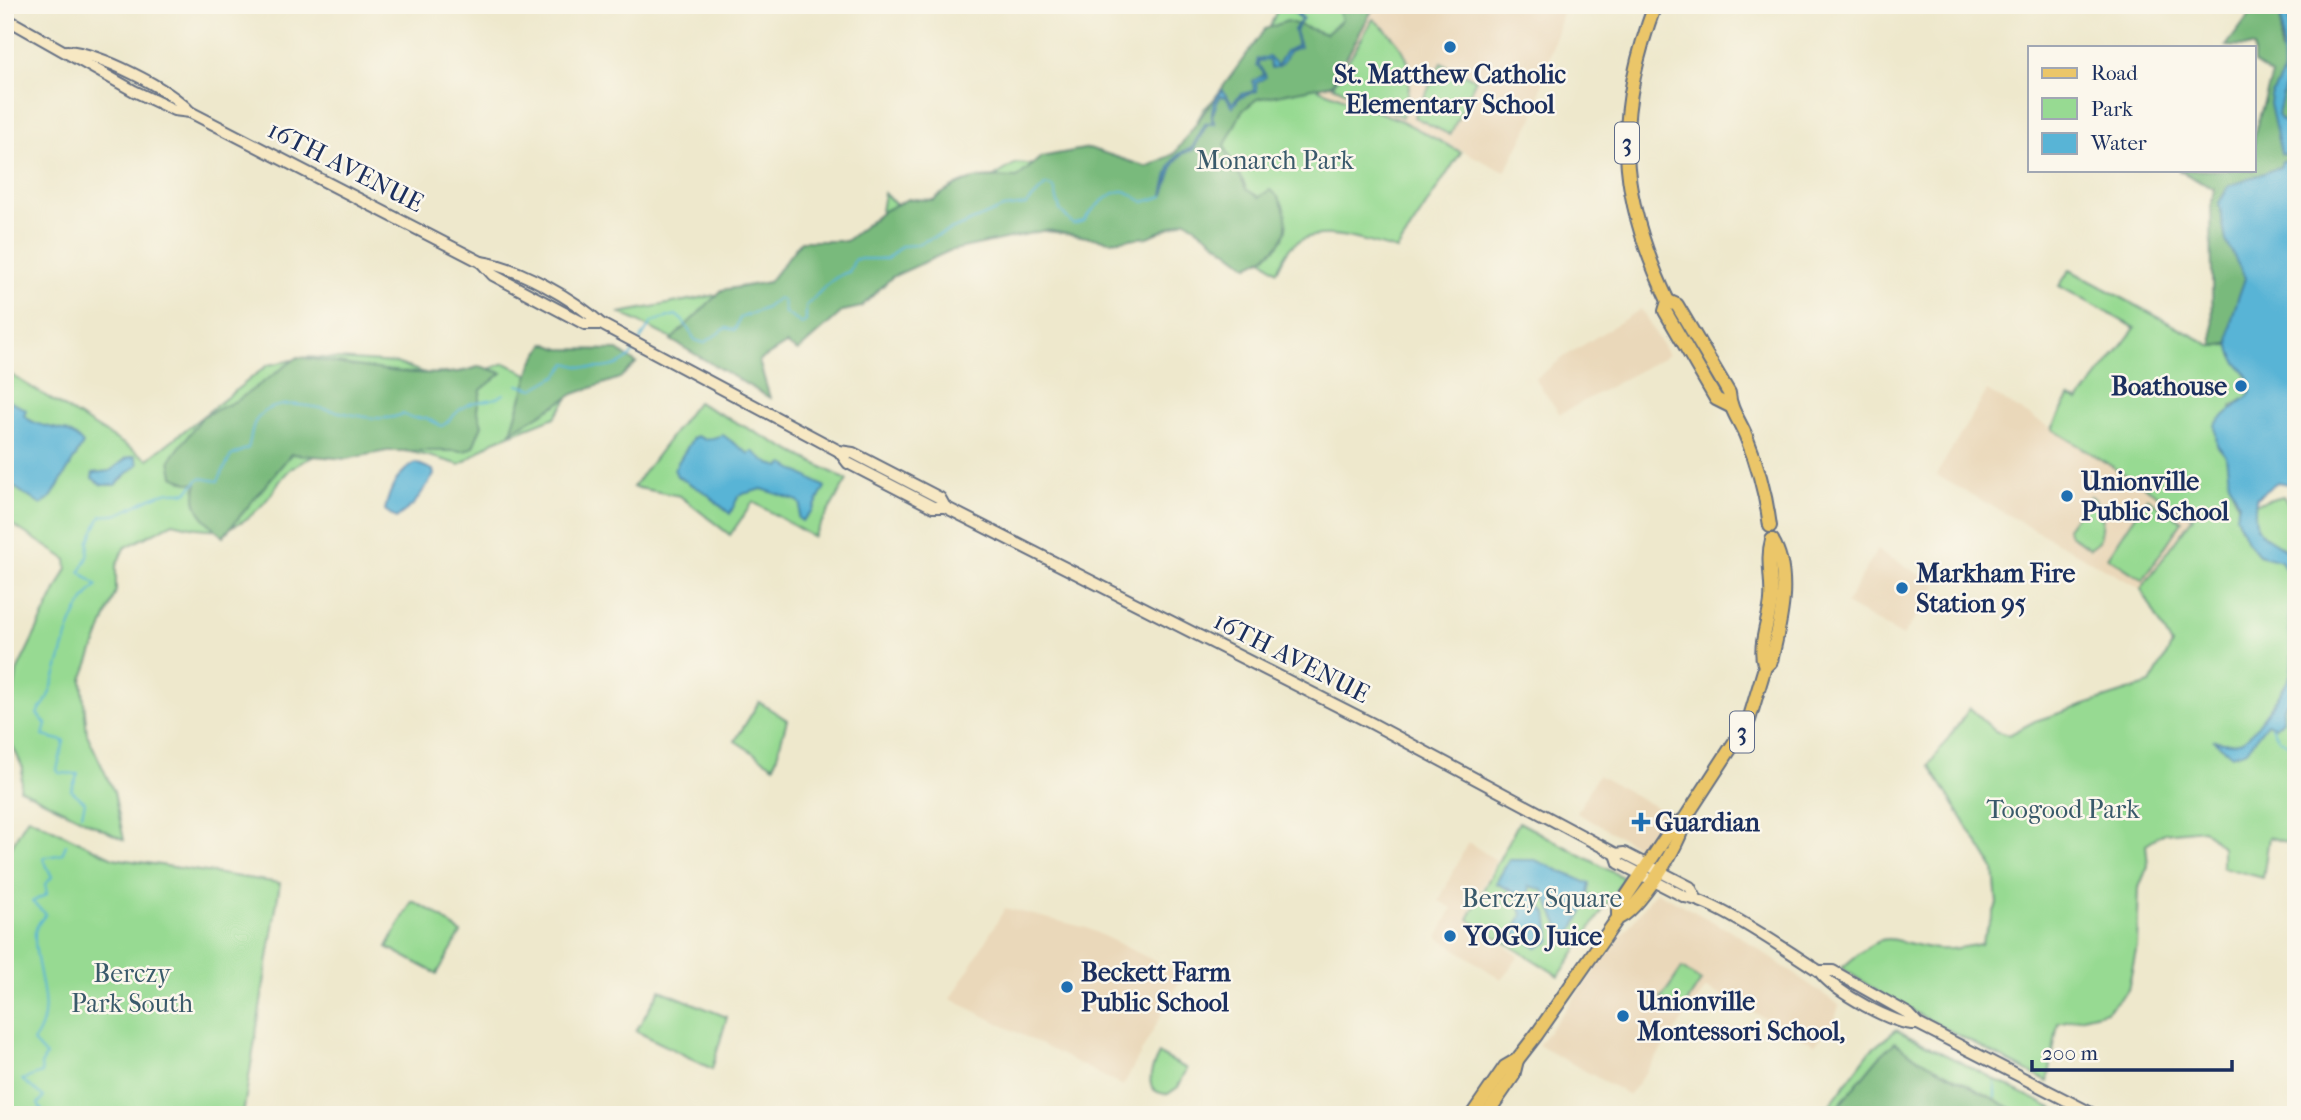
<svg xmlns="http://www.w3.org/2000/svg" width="2301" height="1120" font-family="'IM FELL French Canon',serif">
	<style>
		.built { fill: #ead8ba }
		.green { fill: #97da92; stroke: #598478; stroke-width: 2 }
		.forest { fill: #79ba7c; stroke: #4a746d; stroke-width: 2 }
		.water { fill: #58b4d6; stroke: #3a729a; stroke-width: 2 }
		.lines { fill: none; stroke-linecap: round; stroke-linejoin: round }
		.stream { stroke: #58b4d6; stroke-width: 2 }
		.secondary-casing { stroke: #657084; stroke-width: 14 }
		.primary-casing { stroke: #657084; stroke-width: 16 }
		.secondary { stroke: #f7e8c3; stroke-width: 10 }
		.primary { stroke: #ebc669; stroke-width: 12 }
		.poi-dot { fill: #1f6fb2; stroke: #fbf7ec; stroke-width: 2.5 }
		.labels { text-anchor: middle; stroke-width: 5; stroke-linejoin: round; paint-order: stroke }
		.shield { fill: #fbf7ec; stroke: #5e6b89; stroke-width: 2 }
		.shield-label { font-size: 24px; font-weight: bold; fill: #1b2f5e }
		.poi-label { font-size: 26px; font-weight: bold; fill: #1b2f5e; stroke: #fbf7ec; text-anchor: start }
		.park-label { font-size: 26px; fill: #3a5a6b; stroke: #fbf7ec }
		.street-label { font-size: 26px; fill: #1b2f5e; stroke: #fbf7ec }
	</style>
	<rect width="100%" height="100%" fill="#fbf7ec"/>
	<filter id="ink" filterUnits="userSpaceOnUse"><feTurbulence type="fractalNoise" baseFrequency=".0143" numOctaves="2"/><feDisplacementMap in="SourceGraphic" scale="14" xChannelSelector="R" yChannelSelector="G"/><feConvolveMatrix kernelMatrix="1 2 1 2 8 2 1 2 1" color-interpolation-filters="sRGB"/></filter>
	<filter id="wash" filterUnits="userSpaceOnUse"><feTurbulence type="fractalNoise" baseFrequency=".00686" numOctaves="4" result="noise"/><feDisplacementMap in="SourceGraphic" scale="28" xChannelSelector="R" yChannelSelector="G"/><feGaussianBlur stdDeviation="1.57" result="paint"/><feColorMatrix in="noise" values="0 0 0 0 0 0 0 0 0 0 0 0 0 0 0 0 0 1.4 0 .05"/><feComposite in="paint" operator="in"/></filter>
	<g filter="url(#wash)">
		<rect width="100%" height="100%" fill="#eee8cc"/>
		<g class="built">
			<polygon points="1376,5 1564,5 1533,118 1505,172 1402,121 1319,89"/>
			<polygon points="1641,309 1668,355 1560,414 1535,379 1564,357"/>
			<polygon points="1987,391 2090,451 2194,518 2141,589 1936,475"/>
			<polygon points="1877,550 1938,585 1903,636 1846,604"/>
			<polygon points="1598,775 1665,812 1644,850 1577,813"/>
			<polygon points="1468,842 1496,860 1466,919 1519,956 1502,980 1438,937 1452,908 1439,901"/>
			<polygon points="1656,891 1738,935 1839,1005 1834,1023 1815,1044 1706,988 1629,1095 1538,1045"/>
			<polygon points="1005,908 1087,928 1183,975 1123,1086 951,999"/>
		</g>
		<g class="green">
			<path d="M 1279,5 L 1376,5 L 1319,89 L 1402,121 L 1461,152 L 1397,250 C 1367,242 1317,222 1291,247 C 1285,253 1281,264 1277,271 L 1190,200 L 1110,238 L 996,226 L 922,249 L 738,372 L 620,313 L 774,284 L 877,236 L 884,193 L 917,225 L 1016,163 L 1118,172 L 1174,163 L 1204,109 L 1256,61 Z"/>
			<path d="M 1373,19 C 1412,49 1417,70 1402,117 L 1333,86 Z"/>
			<polygon points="1441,63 1476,80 1450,135 1414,117"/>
			<path d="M 2070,270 L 2212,346 L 2230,345 L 2233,357 L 2249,377 L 2249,396 L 2232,406 L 2217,445 L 2226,456 L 2232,490 L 2239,508 L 2283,496 L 2296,516 L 2296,845 L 2269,837 L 2263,878 L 2222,867 L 2222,847 L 2203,829 L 2164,833 L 2146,844 L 2148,866 L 2139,887 L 2137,946 L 2128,990 L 2107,1011 L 2058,1023 L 2048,1082 L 1889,999 L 1842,968 C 1891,925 1880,940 1936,949 C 1950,951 1967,946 1981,944 L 1997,904 L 1994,869 L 1929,765 L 1970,708 L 1995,731 L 2009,735 L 2035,721 L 2150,684 L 2172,645 L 2141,589 L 2193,517 L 2052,429 L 2069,397 L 2079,401 L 2135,328 L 2059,286 Z"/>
			<path d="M 308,357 L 396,363 L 431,375 L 489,369 L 505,363 L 570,395 L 555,417 L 494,441 L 460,465 C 408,448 341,435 292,468 C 283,474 276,488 269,497 C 240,534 215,534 173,523 L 124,548 L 116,566 L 116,591 L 82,680 L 87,734 L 114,792 L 124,840 L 20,789 L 23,768 L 8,736 L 17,671 L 67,568 L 66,559 L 5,520 L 5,371 L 148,459 L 268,365 Z"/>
			<polygon points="697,402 847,480 813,537 753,502 730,535 680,496 633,487"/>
			<path d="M 2090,496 C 2105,507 2105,523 2099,541 L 2090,548 L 2070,535 L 2067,528 Z"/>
			<polygon points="2147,498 2182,521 2143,580 2108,557"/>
			<polygon points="759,702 787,720 774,766 735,741"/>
			<polygon points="28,817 113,858 280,883 243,1115 5,1115 5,858"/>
			<polygon points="1519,822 1624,878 1559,976 1468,919"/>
			<polygon points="412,901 436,913 461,933 437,974 387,947"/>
			<polygon points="1682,968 1701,981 1681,1012 1661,999"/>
			<polygon points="660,990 727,1017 712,1069 636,1031"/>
			<polygon points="1896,1030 2066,1115 1822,1115 1871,1050"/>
			<path d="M 1159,1054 L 1187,1069 L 1178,1087 L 1168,1094 C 1141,1093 1151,1069 1159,1054 Z"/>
		</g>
		<g class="forest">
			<path d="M 1336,5 L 1375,5 L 1332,84 L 1257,99 L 1242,111 L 1225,145 C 1229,162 1241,172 1246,189 L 1259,197 L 1270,190 C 1286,199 1292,227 1280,243 C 1271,254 1261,260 1248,266 L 1186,220 L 1148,237 L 1110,241 L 1046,230 L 949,251 L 892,277 L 861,307 L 843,311 L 798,351 L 786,344 L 759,361 L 770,398 L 671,340 L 722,290 L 769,282 L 801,241 L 846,241 L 885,210 L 908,199 L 933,200 C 965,176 978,176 1017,178 L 1041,157 L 1089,148 L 1147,167 L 1174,154 L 1265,29 L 1287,21 L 1326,34 L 1342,20 Z"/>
			<polygon points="2257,5 2281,5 2280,49 2296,79 2296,335 2213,346 2211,206 2214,189 2178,170 2254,170 2254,135 2272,75 2254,63 2254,47 2226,46"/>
			<polygon points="545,343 560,349 618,350 636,363 620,378 574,394 511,432 532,364"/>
			<path d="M 298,357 C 345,363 439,385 480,366 L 502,373 L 481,390 L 477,409 L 482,425 L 473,447 L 465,451 L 387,451 L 346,459 L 291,454 L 223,537 C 205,519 189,509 197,483 L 187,483 L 173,476 L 170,460 L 203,416 L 238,400 Z"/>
			<polygon points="1895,1042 1907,1052 2020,1113 1831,1115 1878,1058"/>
		</g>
		<g class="water">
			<path d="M 1299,5 L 1297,12 L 1303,18 L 1295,31 L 1300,47 L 1289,51 C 1285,60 1283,67 1271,68 L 1269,60 L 1258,61 L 1258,64 L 1266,77 L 1256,83 L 1257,91 L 1239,98 L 1233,107 L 1226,97 L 1220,96 L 1212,116 L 1215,124 L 1207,124 L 1193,150 C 1170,153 1171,180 1163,196 C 1167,177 1169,153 1192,148 L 1205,124 L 1213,122 C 1209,113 1215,97 1222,90 L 1232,103 L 1242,94 L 1254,91 L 1253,81 L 1265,74 L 1257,65 L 1257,59 L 1269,57 L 1277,66 L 1286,51 L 1298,45 L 1294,30 L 1301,20 L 1294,11 Z"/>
			<path d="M 2281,5 L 2289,5 L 2289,53 L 2292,58 C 2287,77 2282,96 2278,115 L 2283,122 L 2296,126 L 2296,153 L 2281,154 L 2270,104 L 2271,96 L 2283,73 Z"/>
			<path d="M 2296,160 L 2296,504 L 2288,484 L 2277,482 L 2256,498 C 2250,543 2269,532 2296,559 L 2296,693 L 2283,707 L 2283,720 L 2275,727 L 2267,723 L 2247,750 L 2232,755 L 2213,740 C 2223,742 2236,746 2245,739 C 2253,733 2289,683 2291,673 C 2294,656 2290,640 2289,624 C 2287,596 2299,591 2281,561 L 2259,555 L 2247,541 L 2236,516 L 2239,503 L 2229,482 L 2226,456 L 2217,445 L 2215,425 C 2222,415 2249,397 2250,393 C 2256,374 2235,368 2231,351 C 2225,328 2238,300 2245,278 L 2226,241 L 2219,203 L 2229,186 L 2280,167 L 2282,161 Z"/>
			<path d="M 5,398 L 26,410 L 24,415 C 39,432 68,423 83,444 L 52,496 L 41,505 L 5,481 Z"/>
			<polygon points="723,435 749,454 752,451 770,464 780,467 784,464 825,487 813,510 802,521 798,518 801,505 798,501 762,489 739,495 730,514 706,493 677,476 674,469 693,438 697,436 706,440"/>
			<polygon points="135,456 138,464 115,485 102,485 92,478 93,473 110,471 127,458"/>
			<path d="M 416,463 L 433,470 L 434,475 L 414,504 L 396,518 L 385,510 C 389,491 397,472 416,463 Z"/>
			<polygon points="1509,860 1535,860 1590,884 1585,908 1571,933 1562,933 1543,890 1529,886 1530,895 1547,913 1551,941 1537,948 1514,932 1522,915 1516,893 1496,883"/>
		</g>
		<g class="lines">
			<g class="stream">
				<path d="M 640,340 L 652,322 L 676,315 L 683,321 L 695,340 L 704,343 L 726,328 L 735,330 L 740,318 L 766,308 L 778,298 L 783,301 L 785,313 L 802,324 L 806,321 L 806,306 C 819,294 831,276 849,272 L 855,259 L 887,259 L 901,246 L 915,245 L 1003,208 L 1026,205 L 1046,185 L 1054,188 L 1060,210 L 1073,224 L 1084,221 C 1090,211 1111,190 1124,191 C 1130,192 1137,199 1144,202 L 1163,196"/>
				<path d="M 518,385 L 534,389 L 558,375 L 567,363 C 591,371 623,372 636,348"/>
				<polyline points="2272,727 2279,739 2296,749"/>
				<path d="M 82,814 L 85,802 L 71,790 L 78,774 L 59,773 L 57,770 L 64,741 L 43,736 L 46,724 L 37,714 C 39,708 44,706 46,701 C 65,661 62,619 97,585 L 80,572 L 88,557 L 89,541 L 101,516 C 108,514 113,517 121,513 C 143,503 162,487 186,493 L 200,478 L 218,481 L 231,456 L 248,448 C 251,440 251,429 255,422 C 282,378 362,433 403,414 L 410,418 L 426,418 L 442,426 C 453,419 458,407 472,403 C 483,400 495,401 504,394"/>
				<polyline points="1995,1097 1995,1083"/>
				<polyline points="1830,1113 1831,1115"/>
				<path d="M 45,1115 L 38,1104 L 44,1097 L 22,1080 L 42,1073 L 41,1065 L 46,1056 L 33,1042 C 59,1008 33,971 35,933 C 35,926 42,919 46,914 L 32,902 L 47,894 L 45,884 L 52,877 L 43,858 L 62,854 L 66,845"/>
			</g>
		</g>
	</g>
	<g filter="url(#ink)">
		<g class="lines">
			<defs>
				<g id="secondary">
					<path d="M 5,18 L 134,91 L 174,110 L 190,112 L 481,262 C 518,267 574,299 601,324 L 839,451 L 853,453 L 940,498 L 945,507"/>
					<path d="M 67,51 C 98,53 169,88 190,112"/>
					<polyline points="481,262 493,275 585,324 601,324"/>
					<polyline points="839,451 848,463 933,507 945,507 1373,724 1616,854 1624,853 1690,887 1696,898"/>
					<path d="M 1616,854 L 1619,863 L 1685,897 C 1716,901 1789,952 1819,971 C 1833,991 1895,1026 1918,1024"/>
					<polyline points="1819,971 1833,971 1909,1014 1918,1024 2095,1115"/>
				</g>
				<g id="primary">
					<path d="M 1655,5 C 1614,115 1617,194 1668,301 L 1665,311 L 1716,399 L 1730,406"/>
					<path d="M 1668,301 L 1677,305 L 1729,393 C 1730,411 1741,422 1747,439 C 1759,468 1766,496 1770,526"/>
					<path d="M 1765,667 C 1757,648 1769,622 1771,601 C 1773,581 1766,560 1772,540"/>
					<path d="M 1618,918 C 1637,912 1683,841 1684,820 L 1749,720 L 1765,667 L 1771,661 C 1780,625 1793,574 1772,540"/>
					<polyline points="1472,1115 1505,1067 1517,1060 1537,1034 1618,918 1618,909 1674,825 1684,820"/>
					<polyline points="1486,1115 1513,1076 1517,1060"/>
				</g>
			</defs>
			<use href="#secondary" class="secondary-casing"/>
			<use href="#primary" class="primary-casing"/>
			<use href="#secondary" class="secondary"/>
			<use href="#primary" class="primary"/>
		</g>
	</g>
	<g class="poi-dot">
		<circle cx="1450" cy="47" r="7"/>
		<circle cx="2241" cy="386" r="7"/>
		<circle cx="2067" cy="496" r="7"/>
		<circle cx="1902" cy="588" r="7"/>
		<path d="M1637.5 811.5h7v7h7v7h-7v7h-7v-7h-7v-7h7z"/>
		<circle cx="1450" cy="936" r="7"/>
		<circle cx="1067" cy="987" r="7"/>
		<circle cx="1623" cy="1016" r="7"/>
	</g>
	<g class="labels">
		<g class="shield">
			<rect x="1615" y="122.5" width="24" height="41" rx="5"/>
			<rect x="1730" y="711.5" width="24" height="41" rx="5"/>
		</g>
		<g class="shield-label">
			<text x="1627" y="151">3</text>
			<text x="1742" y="740">3</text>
		</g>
		<g class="poi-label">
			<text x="1450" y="83" text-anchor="middle">St. Matthew Catholic<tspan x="1450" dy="30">Elementary School</tspan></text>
			<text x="2227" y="395" text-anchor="end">Boathouse</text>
			<text x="2081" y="490">Unionville<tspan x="2081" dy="30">Public School</tspan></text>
			<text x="1916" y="582">Markham Fire<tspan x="1916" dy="30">Station 95</tspan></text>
			<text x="1655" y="831">Guardian</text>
			<text x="1464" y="945">YOGO Juice</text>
			<text x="1081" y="981">Beckett Farm<tspan x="1081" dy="30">Public School</tspan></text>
			<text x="1637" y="1010">Unionville<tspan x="1637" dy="30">Montessori School,</tspan></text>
		</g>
		<g class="park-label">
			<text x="1275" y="169">Monarch Park</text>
			<text x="2063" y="818">Toogood Park</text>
			<text x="1542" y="907">Berczy Square</text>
			<text x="132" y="982">Berczy<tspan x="132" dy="30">Park South</tspan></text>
		</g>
		<g class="street-label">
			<text transform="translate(346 166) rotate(27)" y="9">16TH AVENUE</text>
			<text transform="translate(1292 657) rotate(27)" y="9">16TH AVENUE</text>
		</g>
	</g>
	<rect width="2301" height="1120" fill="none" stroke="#fbf7ec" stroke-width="28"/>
	<rect x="2028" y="46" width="228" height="126" fill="#fbf7ec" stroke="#a1a7b3" stroke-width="2"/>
	<rect x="2042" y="68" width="35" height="10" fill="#ebc669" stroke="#a1a7b3" stroke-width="2"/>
	<text x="2091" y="80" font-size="21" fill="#1b2f5e">Road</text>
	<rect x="2042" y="98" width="35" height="21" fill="#97da92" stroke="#a1a7b3" stroke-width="2"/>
	<text x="2091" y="116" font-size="21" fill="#1b2f5e">Park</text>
	<rect x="2042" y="133" width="35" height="21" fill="#58b4d6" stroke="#a1a7b3" stroke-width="2"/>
	<text x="2091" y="150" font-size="21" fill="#1b2f5e">Water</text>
	<path d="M2032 1060v10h200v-10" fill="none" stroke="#1b2f5e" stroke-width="3.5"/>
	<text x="2042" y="1060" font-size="21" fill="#1b2f5e" stroke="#fbf7ec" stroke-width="5" paint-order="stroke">200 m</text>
</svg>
